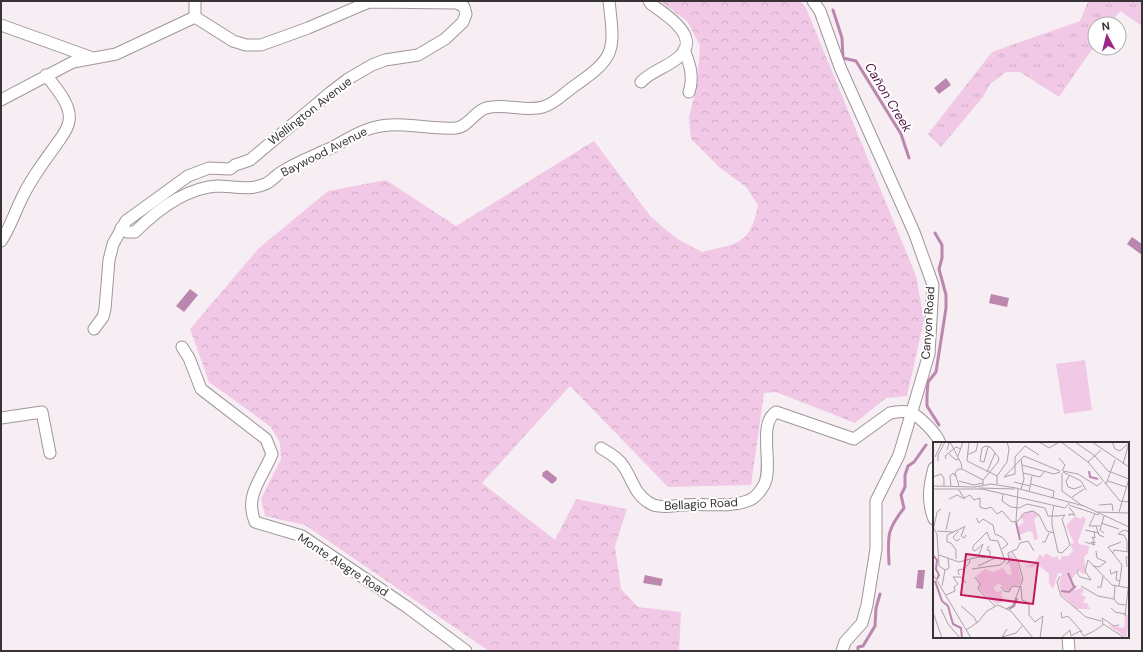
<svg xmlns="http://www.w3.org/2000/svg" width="1143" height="652" font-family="'DM Sans',sans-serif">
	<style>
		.grass { fill: url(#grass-tufts) }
		.forest { fill: url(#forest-crowns) }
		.pitch { fill: #f1c9e6 }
		.water { fill: #bb87ae }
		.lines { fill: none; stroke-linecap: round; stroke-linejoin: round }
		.stream { stroke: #bb87ae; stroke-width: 3 }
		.minor-casing { stroke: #9e969b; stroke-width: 13 }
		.minor { stroke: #fff; stroke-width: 11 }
		.labels { text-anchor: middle; stroke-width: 4; stroke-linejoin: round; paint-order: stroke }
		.street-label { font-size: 12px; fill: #373336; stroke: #fff }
		.water-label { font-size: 13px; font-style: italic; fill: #56184b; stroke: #fff }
		.inset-river { fill: none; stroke: #bb87ae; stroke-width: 2 }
		.inset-road { fill: none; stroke: #aaa3a8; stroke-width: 1 }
		.view { fill: #c2185b; fill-opacity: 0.15; stroke: #c2185b; stroke-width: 2 }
		.inset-edge { fill: none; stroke: #373336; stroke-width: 2 }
	</style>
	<defs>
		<pattern id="grass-tufts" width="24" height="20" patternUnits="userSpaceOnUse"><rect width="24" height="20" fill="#f1c9e6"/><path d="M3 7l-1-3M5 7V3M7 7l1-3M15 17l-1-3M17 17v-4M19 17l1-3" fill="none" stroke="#cfadc6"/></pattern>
		<pattern id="forest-crowns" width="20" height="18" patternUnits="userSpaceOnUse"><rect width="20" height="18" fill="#f1c9e6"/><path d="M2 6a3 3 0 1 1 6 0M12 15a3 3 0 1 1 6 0" fill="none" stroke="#cfadc6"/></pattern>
	</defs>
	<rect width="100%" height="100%" fill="#f7eef4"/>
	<polygon class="grass" points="1088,1 1142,1 1142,26 1120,11 1110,24 1095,24 1095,45 1059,97 1020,72 1006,72 990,84 983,97 941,147 928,134 992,52 1080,21"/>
	<path class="forest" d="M 660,1 L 800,1 L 806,8 L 916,276 L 924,320 L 907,396 L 886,398 L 855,423 L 776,392 L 764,393 L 751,485 L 668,487 L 570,386 L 482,483 L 555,540 L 576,499 L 627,509 L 615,546 L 621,589 L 638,607 L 681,612 L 679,651 L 489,651 L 305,525 L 265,516 L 261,499 L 281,459 L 280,443 L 271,427 L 209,382 L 190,329 L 259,248 L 328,191 L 386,180 L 456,226 L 594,141 L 651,217 L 676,238 L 702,252 C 739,243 750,245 758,205 L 746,187 L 719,167 L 691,139 L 689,118 L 697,84 L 700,46 L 688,22 Z"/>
	<polygon class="pitch" points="1085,360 1092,410 1064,414 1056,364"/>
	<g class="water">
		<polygon points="946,78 951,85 939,94 934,88"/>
		<polygon points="1132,237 1142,244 1142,255 1127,244"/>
		<polygon points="190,289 198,295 184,312 176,306"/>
		<polygon points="991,294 1009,298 1007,307 989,303"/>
		<polygon points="547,470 557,478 556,481 552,484 542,476 543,472"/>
		<polygon points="918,570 925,570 923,589 916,588"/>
		<polygon points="645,575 663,579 661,586 643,583"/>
	</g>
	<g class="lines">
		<g class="stream">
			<polyline points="833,10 842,38 843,58 856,61 901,134 909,158"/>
			<polyline points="935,233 942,245 942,258 939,269 946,295 946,308 936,372 928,382 927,395 927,406 939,425"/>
			<path d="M 889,564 C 888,536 886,531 904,508 L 901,495 L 905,487 L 905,475 L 908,466 L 914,462 L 926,445"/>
			<polyline points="858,651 858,647 863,646 875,626 876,608 880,594"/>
		</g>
		<defs>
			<g id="minor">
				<polyline points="195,1 195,17"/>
				<polyline points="813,1 820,11 840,67 914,232 933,285 929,354 899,455 876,501 876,549 867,605 862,623 845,642 842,651"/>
				<polyline points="1,25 90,57"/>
				<path d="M 684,50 C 690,64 694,77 689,92"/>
				<path d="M 641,82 C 652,70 669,67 680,56 C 701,36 665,14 651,4 L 649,1"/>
				<polyline points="1,100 73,62 116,54 195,17 233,41 246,45 261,45 308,28 369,2 457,3 464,7 466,14 463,22 445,39 418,55 385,60 372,65 348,79 331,92 250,160 235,165 230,169 209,168 188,176 126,221 113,244 109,260 105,309 103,317 94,329"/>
				<path d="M 121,228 L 127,232 L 135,232 C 157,210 185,188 217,186 C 233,186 250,191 265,184 C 271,182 275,176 280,173 C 296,162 314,156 331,148 C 345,141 357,132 372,128 C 400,120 428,130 456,128 C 468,127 475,111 486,108 C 505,103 525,112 543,107 C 556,103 563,94 573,87 C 616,57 615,52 609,1"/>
				<path d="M 1,241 C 10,228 14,214 21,200 C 30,180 43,163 56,145 C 60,139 68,130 69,121 C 72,105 55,87 46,75"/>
				<path d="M 182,347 L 189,358 L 201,389 L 266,439 L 272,454 C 262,479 244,495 255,522 L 302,536 L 407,607 L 466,651"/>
				<polyline points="1,418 42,412 50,453"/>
				<path d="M 601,448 C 609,453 619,458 624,467 C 632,479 635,494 648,502 C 651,504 656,506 659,506 C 668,508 675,505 683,505 C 704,503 728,508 747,501 C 755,499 760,492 764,485 C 774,466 757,424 776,412 L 854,439 L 890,413 C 896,412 906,410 912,413 C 921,418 937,434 940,443"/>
				<path d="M 934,468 C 929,486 927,502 934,519"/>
				<polyline points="1068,637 1069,651"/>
			</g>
		</defs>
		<use href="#minor" class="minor-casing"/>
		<use href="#minor" class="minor"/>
	</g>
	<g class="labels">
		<g class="street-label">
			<text transform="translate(310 111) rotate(-38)" y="4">Wellington Avenue</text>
			<text transform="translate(324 152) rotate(-27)" y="4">Baywood Avenue</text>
			<text transform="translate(928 323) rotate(-86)" y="4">Canyon Road</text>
			<text transform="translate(701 504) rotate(-3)" y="4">Bellagio Road</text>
			<text transform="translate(343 565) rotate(33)" y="4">Monte Alegre Road</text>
		</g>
		<g class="water-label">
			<text transform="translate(889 97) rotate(59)" y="5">Cañon Creek</text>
		</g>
	</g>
	<g transform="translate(933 442)">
		<rect width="196" height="196" fill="#f7eef4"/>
		<path d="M 99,68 L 106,74 L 101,77 L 105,97 L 101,98 L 100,91 L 97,89 L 86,93 L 85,85 L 91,80 L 87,74 ZM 142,74 L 148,77 L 149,74 L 153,77 L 145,99 L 146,102 L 156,104 L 155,111 L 151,115 L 153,132 L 148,131 L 146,127 L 138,138 L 141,148 L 149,146 L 151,149 L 148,153 L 153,155 L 150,161 L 154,161 L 157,167 L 144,167 L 129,153 L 126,142 L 129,131 L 125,131 L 120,147 L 116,141 L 116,132 L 104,122 L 99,126 L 96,124 L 91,128 L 95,123 L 101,122 L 107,112 L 110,115 L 113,111 L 121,116 L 124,114 L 127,119 L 129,114 L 135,114 L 140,109 L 137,102 L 141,101 L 133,84 Z" fill="#f1c9e6"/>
		<path d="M 77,111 L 84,119 L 89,139 L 84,145 L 78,143 L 77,149 L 72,148 L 66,141 L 60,146 L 64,150 L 69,149 L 68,154 L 71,156 L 70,160 L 63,162 L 46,147 L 47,143 L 43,134 L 52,127 L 60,130 L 70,126 L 74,132 L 79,133 L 75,117 ZM 192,172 L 196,173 L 194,196 L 175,183 L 191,186 Z" fill="#f1c9e6"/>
		<path class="inset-river" d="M 156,29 L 157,35 L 165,37M 83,80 L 87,98M 0,113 L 4,118 L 3,127 L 6,133 L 4,137M 135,131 L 141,145M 2,139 L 9,159M 128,149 L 136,150 L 143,144M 9,159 L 15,164 L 20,182 L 28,186 L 29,196M 76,167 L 81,164 L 84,156"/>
		<path class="inset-road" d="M 17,0 L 28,21 L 29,27 L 50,38 L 50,44M 36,0 L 34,19 L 64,34M 106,0 L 116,6 L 126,0M 128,0 L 155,20 L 187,59 L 196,60M 142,0 L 162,14 L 175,29 L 196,37 L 186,70M 159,0 L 196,25M 179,0 L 182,7 L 187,9 L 196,1 L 190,22M 14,8 L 16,1 L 23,0M 16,12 L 23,18 L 26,17M 34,13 L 43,9 L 45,0M 25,14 L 30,0M 2,15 L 9,0M 126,16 L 132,23 L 129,29M 13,17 L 12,14 L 23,5 L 28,7M 88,17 L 91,37 L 88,47M 5,19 L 5,13 L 12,0M 155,20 L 168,8M 89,23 L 121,32 L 127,30M 130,29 L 145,32 L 164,44 L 169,40M 54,30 L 62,11M 130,30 L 148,39 L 153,48M 90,31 L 107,35 L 112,29M 129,31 L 129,49 L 150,64M 136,34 L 133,39 L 135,45 L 141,47 L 149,44M 0,35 L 8,32 L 11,36 L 11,44M 71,35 L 91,14 L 127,29M 71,35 L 82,32 L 82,15 L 92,4 L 106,13M 50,38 L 65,20 L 66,16 L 59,7 L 57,5 L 53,4 L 49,6 L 47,19 L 51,20 L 55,5M 26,39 L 41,43 L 50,41M 175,39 L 193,45M 81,40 L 97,44M 64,42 L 64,34 L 74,20 L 76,7 L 74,0M 98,42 L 121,49 L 120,56M 173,42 L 182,18M 0,44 L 42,45 L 58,42 L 83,46 L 151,64 L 196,85M 26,44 L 22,31 L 25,27 L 29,27M 18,45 L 17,34 L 20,31 L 22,34M 46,46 L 82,47M 0,47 L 49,47 L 132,66 L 137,60M 26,48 L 31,56 L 37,53 L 41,58 L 47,56 L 47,65 L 53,67 L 58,65 L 64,72 L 69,69 L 79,80 L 85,79 L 91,71 L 100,69 L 106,73 L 114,89 L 121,91M 96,50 L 99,34M 70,52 L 69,59 L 78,65 L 86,66 L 94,62 L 112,66 L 115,74 L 124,74 L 132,73 L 129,77 L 137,103 L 129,111 L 125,110 L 119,83 L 119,74 L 121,63M 139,55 L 151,47M 16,57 L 24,53 L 32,57M 136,63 L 166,73M 166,63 L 179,62 L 180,69M 136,65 L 142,73 L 136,72 L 136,74M 164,70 L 196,71M 162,72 L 156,84 L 167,84M 171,74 L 167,88 L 171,91M 43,76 L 46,81 L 50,77 L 60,83 L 62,92 L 69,95 L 75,102 L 69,107M 83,79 L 85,47M 168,81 L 186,87M 32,84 L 28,94 L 31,96 L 33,93M 163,84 L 166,93 L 171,95M 0,85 L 4,92 L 6,124 L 12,128M 1,85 L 4,70 L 8,67M 13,88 L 17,70M 152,88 L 166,91M 4,89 L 20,90M 26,89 L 20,95 L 23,99 L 27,97M 109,100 L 112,100 L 116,91M 152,100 L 162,103 L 158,100 L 162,101 L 159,95 L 162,96 L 161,89M 56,104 L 54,108 L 57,109 L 57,115M 194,109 L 194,99 L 191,93 L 185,92 L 191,88 L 196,90M 180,111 L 181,108 L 196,110M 6,113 L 26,120 L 45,115 L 62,116 L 45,124M 23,117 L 23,108 L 18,101 L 14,100 L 14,93 L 31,85M 73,122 L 76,120 L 75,111 L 84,107 L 87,101 L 95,99 L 101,109M 160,124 L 166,125 L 173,120 L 164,116 L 163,109M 194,125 L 193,115 L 196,115M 39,127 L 67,123 L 72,119 L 65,99 L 57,98 L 54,90 L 40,104 L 40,108 L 42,109 L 50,102 L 45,115M 146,127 L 144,131 L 147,135 L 158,138 L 152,129 L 155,118 L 179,143 L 196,146M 177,127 L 178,132 L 184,129 L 183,138 L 187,139M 12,128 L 16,126 L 15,116M 0,132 L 38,196M 26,133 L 25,128 L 31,127 L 37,120 L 36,117M 127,134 L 124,140 L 128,154 L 153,175 L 168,179M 42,135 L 47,142 L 45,147 L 62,164M 9,144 L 12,128M 148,144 L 165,154 L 181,157 L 185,162 L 193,163M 186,144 L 189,123 L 175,105 L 188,100M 68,145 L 71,149 L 76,150 L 79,144 L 88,145 L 89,158 L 96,161 L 96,173 L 102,180 L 110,174 L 107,196M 164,145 L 168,145 L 170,134M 13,153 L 22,149 L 21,145 L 25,142 L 20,135 L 28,135 L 33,141M 181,157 L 182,144M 28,164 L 41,175 L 44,181M 178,166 L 182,170 L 192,172M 8,167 L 15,182 L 27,196M 73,167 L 80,163 L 90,137 L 85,119 L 79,110M 0,170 L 9,196M 128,170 L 129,176 L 135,174 L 149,190M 192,174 L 196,139M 170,182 L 192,196M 74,187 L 69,195 L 83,191 L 89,184M 33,188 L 45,180 L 54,169 L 65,163 L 78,169 L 100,196M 128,196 L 137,188 L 138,194 L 147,189 L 151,194 L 161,189 L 170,183 L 169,176 L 181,184 L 186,183"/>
		<path class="view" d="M 33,112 L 105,121 L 100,162 L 28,153 Z"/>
		<rect width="196" height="196" class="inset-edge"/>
	</g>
	<rect width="1143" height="652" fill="none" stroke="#373336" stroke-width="4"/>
	<g transform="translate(1107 36) rotate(353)"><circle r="19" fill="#ffffff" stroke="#afadaf"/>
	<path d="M0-3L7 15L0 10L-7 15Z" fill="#9a2886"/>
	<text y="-6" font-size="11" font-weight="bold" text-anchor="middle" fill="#373336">N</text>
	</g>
</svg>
